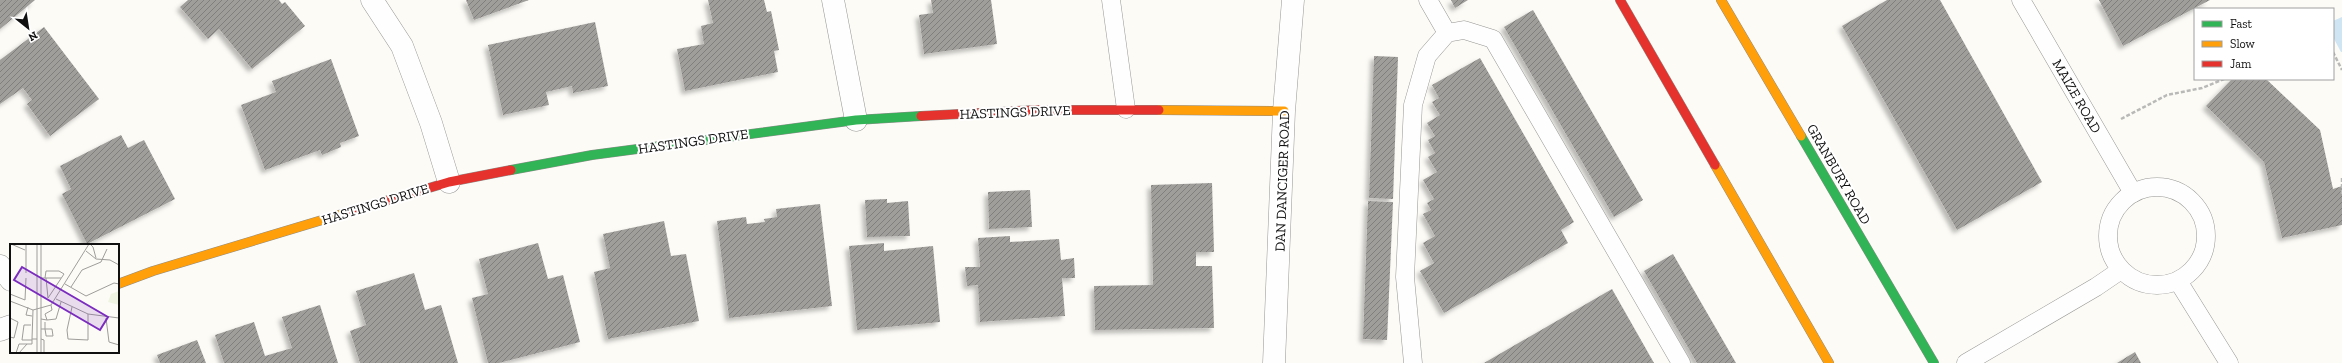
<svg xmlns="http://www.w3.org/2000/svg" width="2342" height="363" font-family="'Zilla Slab',serif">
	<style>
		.water { fill: #cfe5f3 }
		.building { fill: url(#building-hatch); filter: url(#shadow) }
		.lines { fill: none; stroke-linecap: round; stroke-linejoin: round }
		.lane-casing { stroke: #969694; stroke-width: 19 }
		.street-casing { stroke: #969694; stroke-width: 23 }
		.fast-casing { stroke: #8d8c8a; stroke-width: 10 }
		.slow-casing { stroke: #8d8c8a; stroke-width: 10 }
		.jam-casing { stroke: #8d8c8a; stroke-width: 10 }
		.path { stroke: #b9b9b8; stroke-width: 2.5; stroke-dasharray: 4 2; stroke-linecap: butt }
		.lane { stroke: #fffefe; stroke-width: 18 }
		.street { stroke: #fffefe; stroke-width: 22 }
		.fast { stroke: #30b455; stroke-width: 9 }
		.slow { stroke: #ff9f0a; stroke-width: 9 }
		.jam { stroke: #e5322d; stroke-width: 9 }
		.labels { text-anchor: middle; stroke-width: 4; stroke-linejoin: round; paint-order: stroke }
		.street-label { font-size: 14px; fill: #101010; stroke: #fff }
		.inset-road { fill: none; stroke: #9e9d9a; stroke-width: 1 }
		.view { fill: #7b2cbf; fill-opacity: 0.15; stroke: #7b2cbf; stroke-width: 2 }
		.inset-edge { fill: none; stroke: #101010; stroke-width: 2 }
	</style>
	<defs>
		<pattern id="building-hatch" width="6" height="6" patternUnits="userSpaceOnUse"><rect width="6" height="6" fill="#a09e9b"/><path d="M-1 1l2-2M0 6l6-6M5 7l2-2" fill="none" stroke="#817f7d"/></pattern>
		<filter id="shadow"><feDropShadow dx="-3.5" dy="3.5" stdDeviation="2" flood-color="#0004"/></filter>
	</defs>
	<rect width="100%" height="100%" fill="#fcfbf6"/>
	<polygon class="water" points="2342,17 2342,52 2341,52 2333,37 2333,21"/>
	<g class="building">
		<polygon points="0,0 35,0 0,29"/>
		<polygon points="188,0 279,0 282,4 285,2 305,26 252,69 219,29 208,39 180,7"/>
		<polygon points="466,0 529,0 474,20"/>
		<polygon points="708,0 764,0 767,12 771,11 779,50 774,51 778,72 685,91 677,49 704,44 701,26 713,23"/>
		<polygon points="931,0 991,0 997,44 924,54 919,15 933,13"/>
		<polygon points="1451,0 1468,0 1455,8"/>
		<polygon points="1887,0 1940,0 2042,182 1957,230 1842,26"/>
		<polygon points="2099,0 2210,0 2123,46"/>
		<polygon points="1533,10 1643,200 1614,217 1504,27"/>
		<polygon points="595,22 608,86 573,93 572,86 546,92 549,105 503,115 488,45"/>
		<polygon points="44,27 99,99 50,136 27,104 32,100 23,88 0,104 0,60"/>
		<polygon points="1374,56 1398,57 1393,199 1369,198"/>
		<polygon points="1480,58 1574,222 1561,230 1568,243 1444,313 1420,271 1434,263 1423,243 1435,236 1423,214 1431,210 1427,203 1434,199 1423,180 1437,172 1428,157 1435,153 1428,140 1435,136 1427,123 1440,115 1432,102 1439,98 1432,85"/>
		<polygon points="331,59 359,136 340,143 341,147 322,155 320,150 265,170 241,105 276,92 272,81"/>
		<polygon points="2232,79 2266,79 2320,130 2333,189 2342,186 2342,225 2282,238 2264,162 2206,106"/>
		<polygon points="121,135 128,148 144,140 175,199 87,244 62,194 71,189 60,166"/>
		<polygon points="1212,183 1214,252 1196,252 1196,266 1212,266 1214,328 1095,330 1094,286 1153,285 1151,185"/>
		<polygon points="1030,190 1032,227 989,229 988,192"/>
		<polygon points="887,199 887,203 908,201 910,236 867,237 865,200"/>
		<polygon points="1368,201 1393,202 1387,340 1363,339"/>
		<polygon points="820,204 832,306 729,318 717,221 746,217 747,224 765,222 764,219 777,217 776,209"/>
		<polygon points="664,221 671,256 686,254 699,321 608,339 594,272 610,268 603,234"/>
		<polygon points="1010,236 1010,242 1059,239 1061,260 1074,258 1075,278 1062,278 1065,316 980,322 978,285 967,286 965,267 980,267 978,238"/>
		<polygon points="538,243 548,279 563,275 580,342 499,363 488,363 472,298 488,294 479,259"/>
		<polygon points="884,243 884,251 933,246 940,322 857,330 849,246"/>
		<polygon points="1673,254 1736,363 1697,363 1644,271"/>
		<polygon points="414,273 425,310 441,305 458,363 360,363 350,331 366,325 356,291"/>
		<polygon points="1612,289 1654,363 1484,363"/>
		<polygon points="320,305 338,363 224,363 215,335 254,322 265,356 292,348 282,317"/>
		<polygon points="197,340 206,363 160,363 157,355"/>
		<polygon points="2135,352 2141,363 2117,363"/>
	</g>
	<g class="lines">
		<defs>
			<g id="lane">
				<polyline points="1111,0 1126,109"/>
				<polyline points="1428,0 1447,33"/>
				<polyline points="2021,0 2133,193"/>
				<circle cx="2157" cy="236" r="49"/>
				<polyline points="2178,281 2229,363"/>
				<polyline points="1413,363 1405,277 1413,105 1427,56 1447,33 1464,30 1493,39 1681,363"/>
				<polyline points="1966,363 2096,287 2121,270"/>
			</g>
			<g id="street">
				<polyline points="372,0 402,46 431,123 449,182"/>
				<polyline points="833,0 856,120"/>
				<polyline points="0,266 11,280"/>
				<polyline points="0,330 11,326"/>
				<polyline points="1274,363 1284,111 1293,0"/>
			</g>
			<g id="fast">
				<polyline points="1801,136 1934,363"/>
				<polyline points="511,170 592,155 856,120 921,116"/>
			</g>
			<g id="slow">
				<polyline points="1721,0 1801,136"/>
				<polyline points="1159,110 1284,111"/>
				<polyline points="1715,165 1829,363"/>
				<polyline points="118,284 153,271 352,211"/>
			</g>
			<g id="jam">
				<polyline points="1620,0 1715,165"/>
				<polyline points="921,116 1037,110 1159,110"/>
				<polyline points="352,211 449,182 511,170"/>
			</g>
		</defs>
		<use href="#lane" class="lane-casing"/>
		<use href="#street" class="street-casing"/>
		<use href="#fast" class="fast-casing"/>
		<use href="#slow" class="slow-casing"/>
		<use href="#jam" class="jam-casing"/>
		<g class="path">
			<polyline points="2333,52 2342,70"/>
			<polyline points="2121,119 2167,95 2202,88 2224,79"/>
			<polyline points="2342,178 2342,195"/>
		</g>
		<use href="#lane" class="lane"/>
		<use href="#street" class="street"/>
		<use href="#fast" class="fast"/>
		<use href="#slow" class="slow"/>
		<use href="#jam" class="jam"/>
	</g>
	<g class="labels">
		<g class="street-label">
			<text transform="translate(2077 96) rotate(60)" y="5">MAIZE ROAD</text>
			<text transform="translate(1015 112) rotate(-2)" y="5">HASTINGS DRIVE</text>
			<text transform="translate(693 141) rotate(-8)" y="5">HASTINGS DRIVE</text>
			<text transform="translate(1839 174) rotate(60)" y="5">GRANBURY ROAD</text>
			<text transform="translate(1282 181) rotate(-88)" y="5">DAN DANCIGER ROAD</text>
			<text transform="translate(375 204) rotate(-17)" y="5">HASTINGS DRIVE</text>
		</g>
	</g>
	<g transform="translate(10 244)">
		<rect width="109" height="109" fill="#fcfbf6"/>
		<path d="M 109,47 L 109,61 L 98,58 L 101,50 Z" fill="#eef4e1"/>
		<path class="inset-road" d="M 1,0 L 15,6M 16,0 L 16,29M 80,0 L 83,3 L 86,14M 76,7 L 86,15 L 100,16 L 109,21M 31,34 L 36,34 L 38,54 L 54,30 L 49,27 L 36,27 L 35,34M 36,34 L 51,34M 55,40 L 76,52 L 104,39 L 109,40M 61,43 L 72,26 L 91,18 L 97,5M 0,50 L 15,56 L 16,34M 46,55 L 78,70 L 109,74M 0,57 L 23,66 L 41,61 L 79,0M 18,63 L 16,71 L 22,72M 62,63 L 57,86 L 58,95 L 78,96 L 78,70M 23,66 L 22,95 L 27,95M 0,74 L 8,78 L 4,94 L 0,93M 96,74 L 99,98 L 109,101M 31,75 L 37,76 L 35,70 L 42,66 L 41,61M 37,76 L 46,75 L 51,58M 21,81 L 14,81 L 12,96 L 22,96M 31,85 L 42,85 L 43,92 L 36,92 L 36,91 L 35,85 L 35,78M 31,95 L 34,96 L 34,108M 6,109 L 9,100 L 22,100 L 22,95M 9,109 L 17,100M 27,109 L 27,0M 31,109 L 31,0"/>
		<path class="view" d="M 12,23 L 98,73 L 90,86 L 4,36 Z"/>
		<rect width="109" height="109" class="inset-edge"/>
	</g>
	<rect x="2194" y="8" width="140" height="72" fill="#ffffff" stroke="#9f9f9f"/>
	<rect x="2202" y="21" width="20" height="6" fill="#30b455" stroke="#9f9f9f"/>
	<text x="2230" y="28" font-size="12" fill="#101010">Fast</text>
	<rect x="2202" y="41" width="20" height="6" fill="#ff9f0a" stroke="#9f9f9f"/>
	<text x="2230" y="48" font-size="12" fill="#101010">Slow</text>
	<rect x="2202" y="61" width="20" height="6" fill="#e5322d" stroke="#9f9f9f"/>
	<text x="2230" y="68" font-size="12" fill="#101010">Jam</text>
	<g transform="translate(28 28) rotate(150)" stroke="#ffffff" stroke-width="3" paint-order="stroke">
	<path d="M0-3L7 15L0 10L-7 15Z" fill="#101010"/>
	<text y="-6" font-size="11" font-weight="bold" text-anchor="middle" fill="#101010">N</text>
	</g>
</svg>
